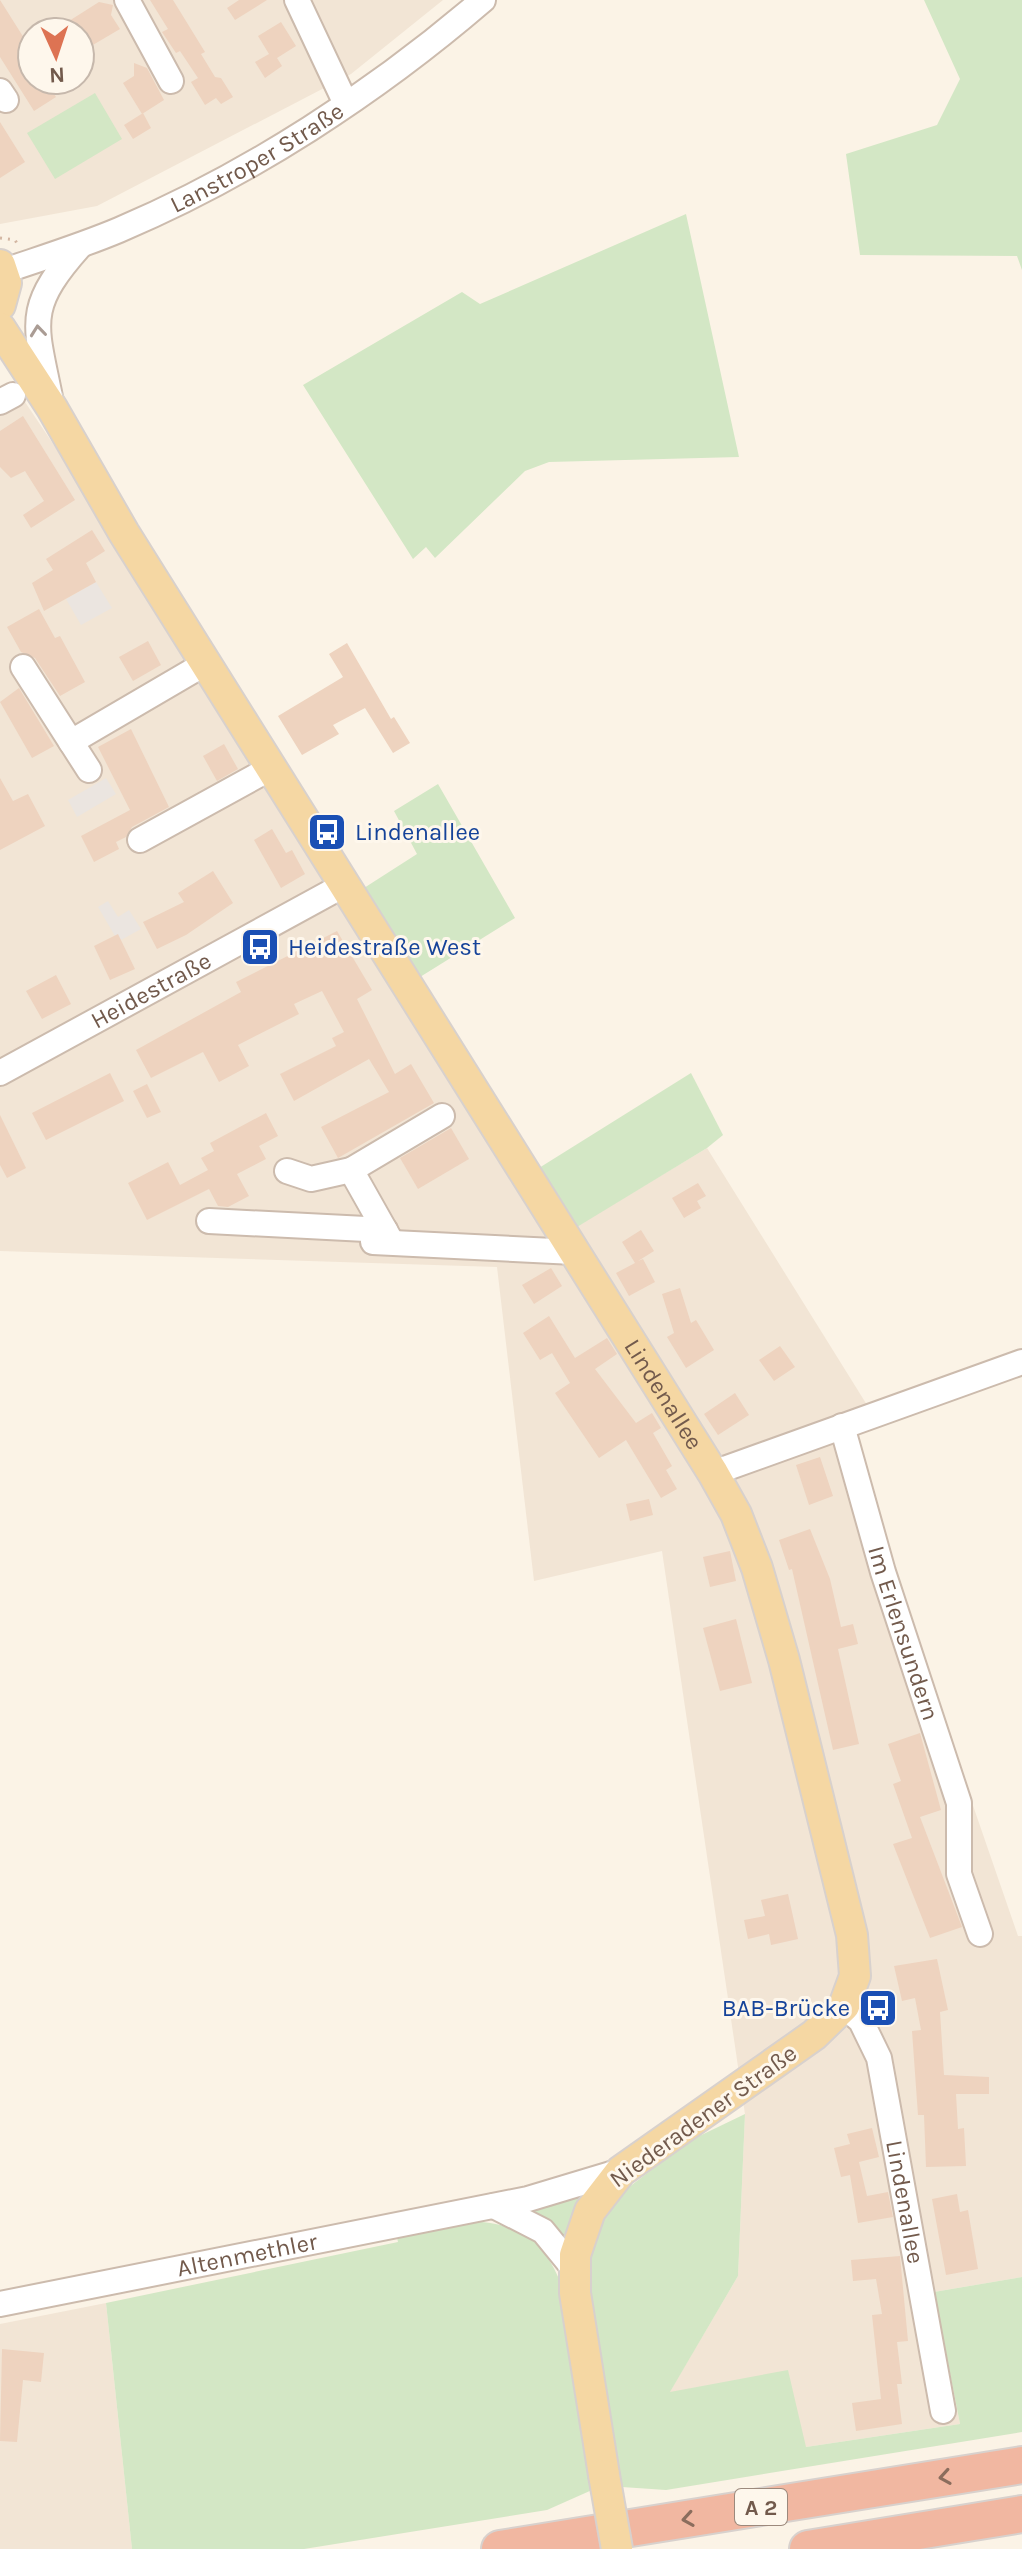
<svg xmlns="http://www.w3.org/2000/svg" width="1022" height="2549" font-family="Karla,sans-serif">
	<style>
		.residential { fill: #f2e5d5; fill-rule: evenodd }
		.industrial { fill: #ebe5e0 }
		.green { fill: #d3e7c5 }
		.building { fill: #eed3bf }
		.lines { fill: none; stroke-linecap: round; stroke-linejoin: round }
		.minor-casing { stroke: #ccbbad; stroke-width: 28 }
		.major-casing { stroke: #d8d1cd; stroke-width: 34 }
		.highway-casing { stroke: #d8d1cd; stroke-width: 40 }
		.path { stroke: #d3b6a2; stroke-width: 3; stroke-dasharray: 2 6; stroke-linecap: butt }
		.minor { stroke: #fff; stroke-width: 24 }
		.major { stroke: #f5d7a3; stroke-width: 30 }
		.highway { stroke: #f1b7a1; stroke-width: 36 }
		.major-bridge-casing { stroke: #d8d1cd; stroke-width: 34; stroke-linecap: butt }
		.major-bridge { stroke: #f5d7a3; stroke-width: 30 }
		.oneway { stroke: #aa9c94 }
		.oneway2 { stroke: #8b6d5d }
		.labels { text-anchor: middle; stroke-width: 6; stroke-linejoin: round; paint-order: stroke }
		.shield { fill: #fef7ec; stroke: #9c897c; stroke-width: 2 }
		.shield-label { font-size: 22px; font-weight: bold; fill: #725a4c }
		.street-label { font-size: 24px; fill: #725a4c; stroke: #fef7ec }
		.transit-label { font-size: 24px; fill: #164399; stroke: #fef7ec; text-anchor: start }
	</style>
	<rect width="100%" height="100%" fill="#fbf3e6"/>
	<g class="residential">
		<path d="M 0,0 L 443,0 L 351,74 L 97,206 L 0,224 ZM 32,32 L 80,32 L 80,80 L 32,80 Z"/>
		<polygon points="23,399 577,1226 707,1148 877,1421 857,1435 899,1591 1018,1936 1022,1936 1022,2277 934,2292 960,2424 806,2447 669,2393 738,2276 745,2114 662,1551 534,1581 497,1267 0,1251 0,410"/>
		<polygon points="106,2303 132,2549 0,2549 0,2324"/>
	</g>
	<g class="industrial">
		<polygon points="96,582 112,608 81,625 66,599"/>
		<polygon points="106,778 116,794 77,817 68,800"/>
		<polygon points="108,901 118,917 129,910 141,929 121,940 115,936 98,907"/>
	</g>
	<g class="green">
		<polygon points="924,0 1022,0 1022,270 1017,256 860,255 846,154 937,125 960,79"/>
		<polygon points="95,93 122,139 55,179 27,133"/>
		<polygon points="686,214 739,457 549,462 525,471 435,558 426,547 413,559 303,385 462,292 480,304"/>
		<polygon points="438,784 515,918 420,977 364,888 417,854 394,811"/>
		<polygon points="691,1073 723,1135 707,1148 577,1227 539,1168"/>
		<polygon points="745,2114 738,2276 670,2392 788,2370 806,2447 960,2424 934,2292 1022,2277 1022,2432 666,2490 622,2487 588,2298 589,2257 598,2227 620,2194 689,2141"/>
		<polygon points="593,2188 567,2242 551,2225 527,2208"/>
		<path d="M 466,2221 C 519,2223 542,2236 562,2286 L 592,2490 L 547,2510 L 304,2549 L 132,2549 L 106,2303 L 398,2242 L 396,2233 Z"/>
	</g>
	<g class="building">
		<polygon points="0,0 29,46 25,48 32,59 32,80 45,80 56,97 34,111 0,57"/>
		<polygon points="150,0 173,0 205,52 201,54 215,77 221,78 233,97 221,104 216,98 205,105 191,82 198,78 180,51 176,53 162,32 168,29"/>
		<polygon points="239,0 267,0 235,20 227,8"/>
		<polygon points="99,2 113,5 111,15 120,29 86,49 80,32 76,32 69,21"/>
		<polygon points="281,22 296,46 277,58 282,66 265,78 255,62 269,54 258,36"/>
		<polygon points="134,63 147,68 164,100 142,114 123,83 134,76"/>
		<polygon points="143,113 151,128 133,139 124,125"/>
		<polygon points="0,122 25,162 0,178"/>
		<polygon points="23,416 75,500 31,528 23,515 44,501 25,471 11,478 0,467 0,431"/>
		<polygon points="92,530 105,551 86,563 96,582 44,611 32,583 53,570 46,559"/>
		<polygon points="39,609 55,638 60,636 85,682 60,696 35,658 21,652 7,627"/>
		<polygon points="148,641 161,665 133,681 119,657"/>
		<polygon points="347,643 391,719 394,717 410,743 393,753 365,708 333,725 339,734 302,755 278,716 343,677 329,654"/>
		<polygon points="19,688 54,746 32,758 0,702"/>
		<polygon points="131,729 169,807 132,827 126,837 116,842 119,849 94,862 81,836 130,810 98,747"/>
		<polygon points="224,744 238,769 217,781 203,756"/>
		<polygon points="0,778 13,801 28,794 45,826 0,850"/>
		<polygon points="272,829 286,853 292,850 305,874 281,888 254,840"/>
		<polygon points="213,871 233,903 186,935 157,949 143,922 184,902 178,893"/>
		<polygon points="337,931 372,990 357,999 395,1074 411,1064 434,1103 338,1158 321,1127 389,1092 369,1059 294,1101 280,1074 336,1046 332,1038 344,1032 322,991 294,1004 299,1014 238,1045 249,1066 219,1082 203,1052 151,1078 136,1050 241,992 236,982"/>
		<polygon points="118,934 135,969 110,980 94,946"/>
		<polygon points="56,975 71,1004 42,1019 26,991"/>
		<polygon points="110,1073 124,1101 46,1140 32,1113"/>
		<polygon points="147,1084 161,1112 147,1118 133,1091"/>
		<polygon points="266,1113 278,1136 259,1146 266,1159 237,1174 249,1196 228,1207 218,1206 209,1189 147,1220 128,1183 168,1162 180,1185 208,1170 201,1158 214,1151 210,1143"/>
		<polygon points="0,1115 26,1168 7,1178 0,1165"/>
		<polygon points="451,1128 469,1159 418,1189 400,1158"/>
		<polygon points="698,1183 706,1196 697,1201 701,1208 684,1218 672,1198"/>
		<polygon points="641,1230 654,1251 638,1261 643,1259 655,1282 629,1296 616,1273 635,1263 622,1242"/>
		<polygon points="551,1268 562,1286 534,1304 522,1285"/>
		<polygon points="680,1288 691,1323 696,1320 714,1350 686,1368 667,1337 674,1333 662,1294"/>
		<polygon points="549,1316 575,1358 607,1338 617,1354 595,1369 636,1423 652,1413 661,1428 653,1433 672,1466 666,1470 677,1489 661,1498 626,1440 599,1458 555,1393 570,1383 552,1353 540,1360 523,1333"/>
		<polygon points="780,1346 795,1367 774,1381 759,1360"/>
		<polygon points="735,1393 749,1415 718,1435 704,1414"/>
		<polygon points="820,1457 833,1496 809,1505 796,1465"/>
		<polygon points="649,1499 653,1515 630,1521 626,1504"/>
		<polygon points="810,1529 830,1579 841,1627 853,1624 858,1644 838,1649 859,1744 833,1750 792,1569 789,1570 779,1540"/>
		<polygon points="730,1551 736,1581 710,1587 703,1557"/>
		<polygon points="736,1619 752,1683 720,1691 703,1628"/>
		<polygon points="920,1733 941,1810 920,1817 962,1927 930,1938 893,1844 912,1838 893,1784 901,1781 888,1744"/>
		<polygon points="788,1894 798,1939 771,1945 769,1934 748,1939 744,1920 765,1916 761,1900"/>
		<polygon points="937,1959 948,2010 940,2012 944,2075 989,2077 989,2094 956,2094 958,2129 964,2128 966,2166 926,2167 924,2115 918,2115 912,2031 921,2030 915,1998 902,2001 894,1966"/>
		<polygon points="872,2128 879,2157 859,2162 867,2196 888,2192 893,2217 858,2223 850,2175 841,2177 834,2148 850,2144 847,2134"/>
		<polygon points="957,2194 960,2212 968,2210 978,2269 946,2275 932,2199"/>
		<polygon points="900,2256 908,2341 897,2342 902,2384 897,2384 902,2424 856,2431 852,2403 881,2399 872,2315 882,2314 876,2279 853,2281 851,2260"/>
		<polygon points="2,2349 44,2353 41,2382 23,2380 17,2442 0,2441"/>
	</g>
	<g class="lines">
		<defs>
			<g id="minor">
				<polyline points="127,0 171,81"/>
				<polyline points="297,0 346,104"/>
				<polyline points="0,91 6,100"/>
				<path id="s1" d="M 4,271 C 42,258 81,246 119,230 C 249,175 376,92 483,0"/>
				<polyline points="0,402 13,395"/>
				<path d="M 51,402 C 36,324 23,310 80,246"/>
				<polyline points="23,667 71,742"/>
				<polyline points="89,770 71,742 206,663"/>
				<polyline points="140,840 271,768"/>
				<path id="s2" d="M 0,1073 L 344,885"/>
				<polyline points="351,1170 442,1116"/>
				<polyline points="287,1171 311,1179 351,1170 391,1241"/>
				<polyline points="209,1221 385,1230"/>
				<polyline points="373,1242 574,1252"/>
				<path id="s3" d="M 842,1426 L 883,1572 L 959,1803 L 959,1874 L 980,1934"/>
				<polyline points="713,1473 1022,1362"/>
				<path id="s4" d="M 844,2006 L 861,2021 L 879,2058 L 943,2411"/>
				<polyline points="494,2206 543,2231 574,2269"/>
				<path id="s5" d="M 0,2304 L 528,2199 L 621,2171"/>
			</g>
			<g id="major">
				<polyline points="0,265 6,283 0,305"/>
				<path id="s6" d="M 0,328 L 52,408 L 124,533 L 713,1473 L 736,1514 L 757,1568 L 784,1660 L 852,1935 L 855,1976 L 844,2006 L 814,2035 L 621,2171 L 590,2211 L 575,2255 L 575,2293 L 604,2475"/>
			</g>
			<g id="highway">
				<polyline points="500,2549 1022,2465"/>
				<polyline points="808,2549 1022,2514"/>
			</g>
		</defs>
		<use href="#minor" class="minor-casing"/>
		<use href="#major" class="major-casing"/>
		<use href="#highway" class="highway-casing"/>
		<polyline class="path" points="0,238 15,240 18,245"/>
		<use href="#minor" class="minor"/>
		<use href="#major" class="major"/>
		<use href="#highway" class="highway"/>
		<defs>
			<polyline id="major-bridge" points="604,2475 617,2549"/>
		</defs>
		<use href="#major-bridge" class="major-bridge-casing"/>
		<use href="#major-bridge" class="major-bridge"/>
	</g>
	<defs><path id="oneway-chevron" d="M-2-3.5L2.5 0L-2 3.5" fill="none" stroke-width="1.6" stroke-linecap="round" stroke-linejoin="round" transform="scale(2)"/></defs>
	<use class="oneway" href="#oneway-chevron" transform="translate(38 331) rotate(-96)"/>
	<g class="oneway2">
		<use href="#oneway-chevron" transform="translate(945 2477) rotate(171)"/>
		<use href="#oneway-chevron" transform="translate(688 2519) rotate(171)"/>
	</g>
	<defs>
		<symbol id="bus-square" viewBox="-11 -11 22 22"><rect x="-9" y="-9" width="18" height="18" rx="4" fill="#1a4fb4" stroke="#fef7ec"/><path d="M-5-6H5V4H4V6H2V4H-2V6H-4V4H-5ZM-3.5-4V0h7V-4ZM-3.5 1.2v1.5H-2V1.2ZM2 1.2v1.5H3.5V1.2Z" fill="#fff"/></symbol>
	</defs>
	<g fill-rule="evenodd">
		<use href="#bus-square" x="305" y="810" width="44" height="44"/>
		<use href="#bus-square" x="238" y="925" width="44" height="44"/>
		<use href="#bus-square" x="856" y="1986" width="44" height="44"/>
	</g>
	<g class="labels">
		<rect class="shield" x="735" y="2489" width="52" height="36" rx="6"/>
		<g class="shield-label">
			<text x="761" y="2515">A 2</text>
		</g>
		<g class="street-label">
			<text dy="8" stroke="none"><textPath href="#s1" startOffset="278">Lanstroper Straße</textPath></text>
			<text dy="8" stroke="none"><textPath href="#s2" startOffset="172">Heidestraße</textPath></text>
			<text dy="8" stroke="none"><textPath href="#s6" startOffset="1256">Lindenallee</textPath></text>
			<text dy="8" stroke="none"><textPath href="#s3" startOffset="216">Im Erlensundern</textPath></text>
			<text transform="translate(703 2116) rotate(-36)" y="8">Niederadener Straße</text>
			<text dy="8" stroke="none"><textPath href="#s4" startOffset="210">Lindenallee</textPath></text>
			<text dy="8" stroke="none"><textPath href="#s5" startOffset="252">Altenmethler</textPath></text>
		</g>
		<g class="transit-label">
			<text x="355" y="840">Lindenallee</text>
			<text x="288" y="955">Heidestraße West</text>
			<text x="850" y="2016" text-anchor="end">BAB-Brücke</text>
		</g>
	</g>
	<g transform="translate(56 56) rotate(177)"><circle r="38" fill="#fef7ec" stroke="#c6b8ac" stroke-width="2"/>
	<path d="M0-6L14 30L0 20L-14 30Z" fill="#dd7353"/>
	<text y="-12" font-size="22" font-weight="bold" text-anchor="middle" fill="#725a4c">N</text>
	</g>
</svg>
